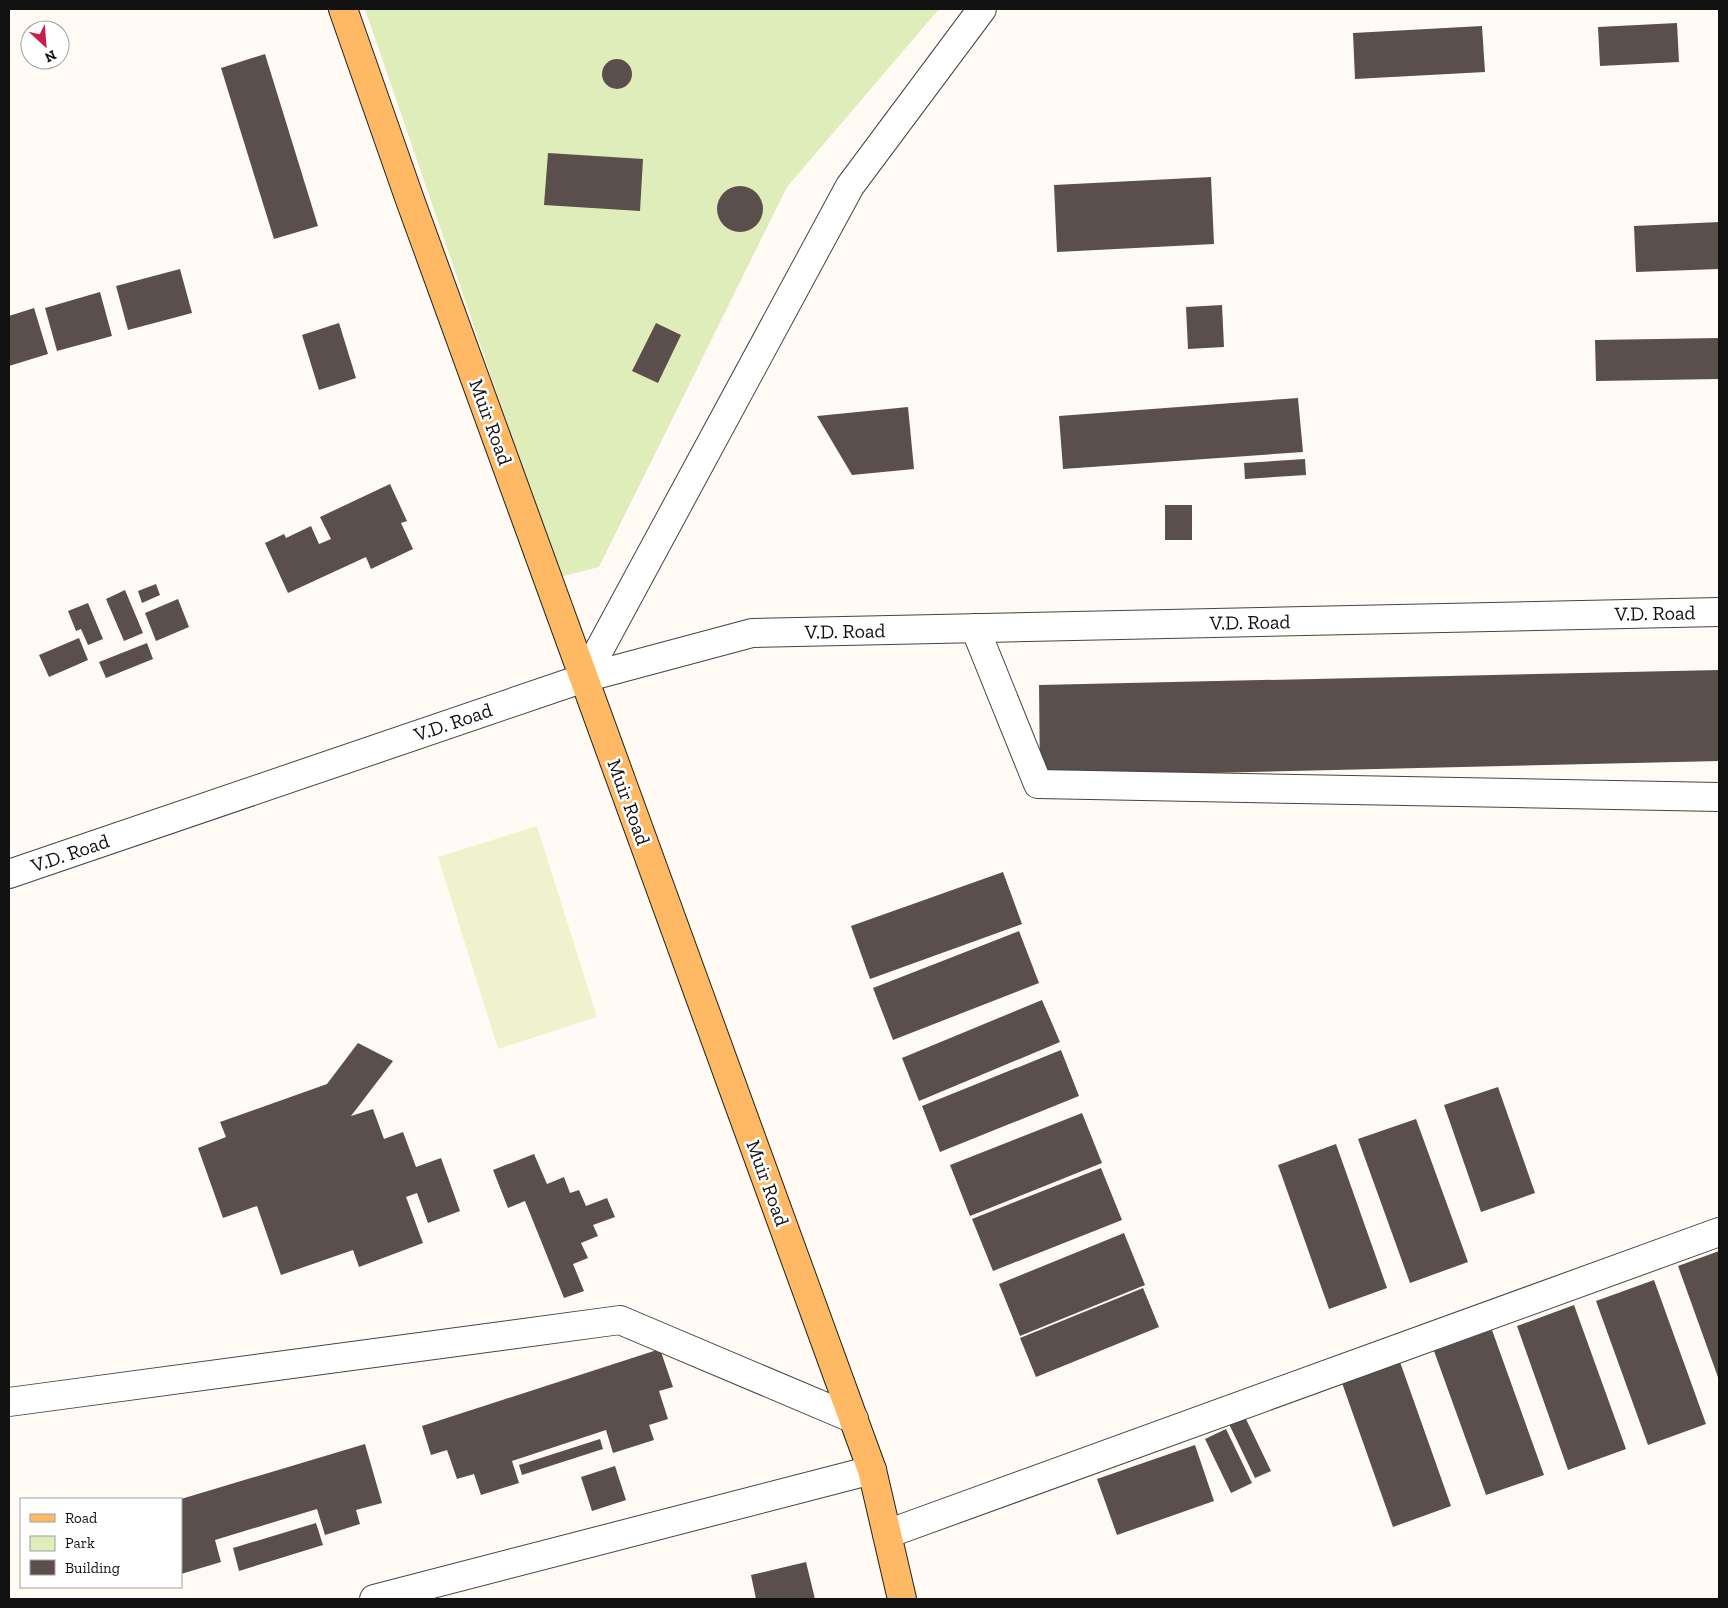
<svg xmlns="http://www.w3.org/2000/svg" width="1728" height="1608" font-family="'Zilla Slab',serif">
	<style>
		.green { fill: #dfedbb }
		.pitch { fill: #eef3cd }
		.building { fill: #5a4f4c }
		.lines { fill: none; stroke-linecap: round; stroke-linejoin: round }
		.minor-casing { stroke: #444; stroke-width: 30 }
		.major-casing { stroke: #222; stroke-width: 30 }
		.minor { stroke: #fff; stroke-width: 28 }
		.major { stroke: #ffb964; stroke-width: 28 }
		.labels { text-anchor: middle; stroke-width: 5; stroke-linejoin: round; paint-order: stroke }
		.street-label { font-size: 20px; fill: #111; stroke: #fff }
	</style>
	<rect width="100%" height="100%" fill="#fffbf4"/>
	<polygon class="green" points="365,9 939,9 787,187 599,567 560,577"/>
	<polygon class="pitch" points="537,826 597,1017 498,1049 438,857"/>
	<g class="building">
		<polygon points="1677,23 1679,62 1600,66 1598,27"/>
		<polygon points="1482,26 1485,72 1355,79 1353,33"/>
		<polygon points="265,54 318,226 274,239 221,68"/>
		<circle cx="617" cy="74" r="15"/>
		<polygon points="548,153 643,159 640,211 544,205"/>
		<polygon points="1211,177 1214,244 1057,252 1054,185"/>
		<circle cx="740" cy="209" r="23"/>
		<polygon points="1719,222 1719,269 1636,272 1634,226"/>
		<polygon points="180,269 192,313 128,330 116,286"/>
		<polygon points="100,292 112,336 57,351 45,308"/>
		<polygon points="1222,305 1224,347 1188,349 1186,307"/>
		<polygon points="34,308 48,354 9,366 9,316"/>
		<polygon points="339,323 356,378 319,390 302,335"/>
		<polygon points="656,323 681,335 658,383 632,371"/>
		<polygon points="1719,338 1719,379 1596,381 1595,340"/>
		<polygon points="1298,398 1303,452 1063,469 1059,416"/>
		<polygon points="908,407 914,469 852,475 817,416"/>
		<polygon points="1305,459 1306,475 1245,479 1244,463"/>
		<polygon points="390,484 407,521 401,523 413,549 371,569 366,557 288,593 265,543 284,534 286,538 311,526 319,544 331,539 320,517"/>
		<rect x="1165" y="505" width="27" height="35"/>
		<polygon points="156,584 160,595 142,603 138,591"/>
		<polygon points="125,590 143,633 124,641 106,599"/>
		<polygon points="178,599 189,627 156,641 145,613"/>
		<polygon points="88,603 103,639 88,645 81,629 76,631 68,611"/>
		<polygon points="79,638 88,660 49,677 39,655"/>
		<polygon points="147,643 153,659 106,678 99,662"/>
		<polygon points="1719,670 1719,761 1040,777 1039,685"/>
		<polygon points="1003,872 1022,924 870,979 851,926"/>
		<polygon points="1019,931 1039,983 893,1040 873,988"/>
		<polygon points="1042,1000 1060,1042 919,1101 902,1058"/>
		<polygon points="358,1043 393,1061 351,1116 373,1109 384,1139 403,1132 416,1167 441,1158 460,1211 428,1223 417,1193 406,1197 423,1243 359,1267 353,1250 281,1275 257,1206 223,1218 198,1148 226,1137 220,1122 327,1084"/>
		<polygon points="1061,1050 1079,1096 940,1152 922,1106"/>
		<polygon points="1498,1087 1535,1193 1481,1212 1444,1105"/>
		<polygon points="1082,1113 1102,1163 970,1216 950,1165"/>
		<polygon points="1416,1119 1468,1262 1410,1283 1358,1139"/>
		<polygon points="1336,1144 1387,1288 1329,1309 1278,1165"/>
		<polygon points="534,1154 547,1184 564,1177 570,1193 579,1190 586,1206 607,1198 615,1217 593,1225 598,1236 581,1243 588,1258 573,1264 584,1291 564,1298 525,1201 508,1208 493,1170"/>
		<polygon points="1101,1168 1122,1220 993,1271 972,1219"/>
		<polygon points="1124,1233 1145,1285 1020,1336 999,1284"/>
		<polygon points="1719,1251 1719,1380 1678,1266"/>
		<polygon points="1654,1280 1706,1424 1648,1445 1596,1301"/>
		<polygon points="1143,1288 1159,1327 1036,1377 1020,1338"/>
		<polygon points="1574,1305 1626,1449 1568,1470 1517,1326"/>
		<polygon points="1492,1330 1544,1475 1486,1495 1434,1351"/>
		<polygon points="660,1349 673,1387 659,1391 668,1419 649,1425 654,1440 613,1453 606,1430 512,1461 519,1483 481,1495 474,1474 457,1479 447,1450 431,1455 422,1426"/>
		<polygon points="1400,1362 1451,1506 1393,1527 1342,1383"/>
		<polygon points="1244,1415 1271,1471 1255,1478 1228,1422"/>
		<polygon points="1226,1429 1252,1483 1231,1493 1205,1439"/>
		<polygon points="600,1439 603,1449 522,1475 519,1465"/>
		<polygon points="365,1444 382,1503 356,1510 360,1524 325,1535 317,1509 215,1540 221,1562 181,1574 181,1499"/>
		<polygon points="1195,1445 1214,1501 1117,1535 1097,1479"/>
		<polygon points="615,1466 626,1500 592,1511 581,1477"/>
		<polygon points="316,1523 323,1545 239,1571 233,1548"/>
		<polygon points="806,1562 815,1599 756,1599 751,1575"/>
	</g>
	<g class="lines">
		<defs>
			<g id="minor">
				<polyline points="975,628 1038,784 1719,797"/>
				<polyline points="584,678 850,186 982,9"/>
				<polyline points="9,874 584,678 752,633 1719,612"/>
				<polyline points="9,1402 620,1320 854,1419"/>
				<polyline points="887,1534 1719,1232"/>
				<polyline points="374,1599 872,1470"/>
			</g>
			<polyline id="major" points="343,9 410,200 872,1470 902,1599"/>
		</defs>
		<use href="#minor" class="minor-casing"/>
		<use href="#major" class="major-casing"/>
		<use href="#minor" class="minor"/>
		<use href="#major" class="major"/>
	</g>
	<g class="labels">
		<g class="street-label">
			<text transform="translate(491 422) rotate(70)" y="7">Muir Road</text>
			<text transform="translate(1655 613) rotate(-1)" y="7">V.D. Road</text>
			<text transform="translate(1250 622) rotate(-1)" y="7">V.D. Road</text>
			<text transform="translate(845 631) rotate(-1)" y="7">V.D. Road</text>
			<text transform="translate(453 722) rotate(-19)" y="7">V.D. Road</text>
			<text transform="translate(629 802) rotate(70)" y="7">Muir Road</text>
			<text transform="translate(70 853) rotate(-19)" y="7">V.D. Road</text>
			<text transform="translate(768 1183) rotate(70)" y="7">Muir Road</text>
		</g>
	</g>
	<rect width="1728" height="1608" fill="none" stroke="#111111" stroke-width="20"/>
	<rect x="20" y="1498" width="162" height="90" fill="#ffffff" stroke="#a0a0a0"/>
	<rect x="30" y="1514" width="25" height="8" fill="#ffb964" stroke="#a0a0a0"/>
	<text x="65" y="1523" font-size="15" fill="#111111">Road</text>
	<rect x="30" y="1536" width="25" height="15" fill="#dfedbb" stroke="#a0a0a0"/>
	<text x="65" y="1548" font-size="15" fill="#111111">Park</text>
	<rect x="30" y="1560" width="25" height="15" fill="#5a4f4c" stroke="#a0a0a0"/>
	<text x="65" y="1573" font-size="15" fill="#111111">Building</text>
	<g transform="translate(45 45) rotate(154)"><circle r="24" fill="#ffffff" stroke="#a0a0a0"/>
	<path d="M0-4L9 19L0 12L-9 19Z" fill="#ca1f4c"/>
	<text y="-8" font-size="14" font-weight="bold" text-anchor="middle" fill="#111111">N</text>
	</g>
</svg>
